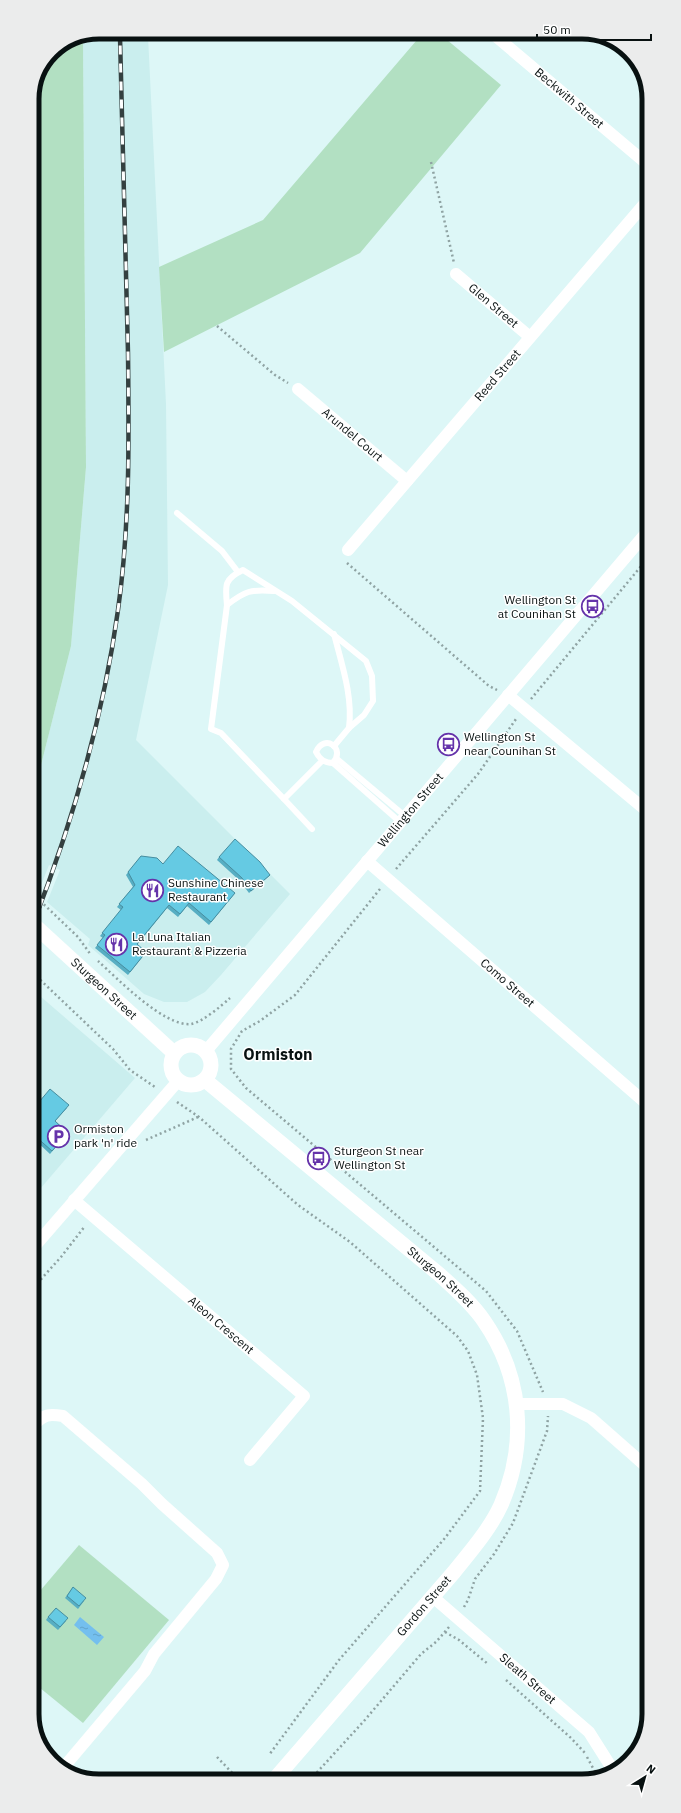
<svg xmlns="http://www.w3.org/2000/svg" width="681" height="1813" font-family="'IBM Plex Sans',sans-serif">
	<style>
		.built { fill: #caeeee }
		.green { fill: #b2e0c2 }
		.water { fill: url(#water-ripples) }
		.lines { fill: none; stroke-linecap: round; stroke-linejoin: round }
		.path { stroke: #8fa3a3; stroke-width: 2.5; stroke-dasharray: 2 3; stroke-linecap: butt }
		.service { stroke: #fff; stroke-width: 6 }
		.minor { stroke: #fff; stroke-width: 12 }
		.tertiary { stroke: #fff; stroke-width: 15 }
		.rail-casing { stroke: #344040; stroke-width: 4.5 }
		.rail { stroke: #fff; stroke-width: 3; stroke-dasharray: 9; stroke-linecap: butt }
		.wall { fill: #57aec3 }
		.building { fill: #65cae3; stroke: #478d9f }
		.labels { text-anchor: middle; stroke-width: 3; stroke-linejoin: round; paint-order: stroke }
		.street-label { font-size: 12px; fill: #081111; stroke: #fff }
		.poi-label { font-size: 12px; fill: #081111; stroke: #fff; text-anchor: start }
		.district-label { font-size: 16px; font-weight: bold; fill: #081111; stroke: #fff }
		.rim { fill: none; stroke: #081111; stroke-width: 5 }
	</style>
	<defs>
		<pattern id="water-ripples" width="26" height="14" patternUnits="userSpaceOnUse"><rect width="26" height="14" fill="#74bfee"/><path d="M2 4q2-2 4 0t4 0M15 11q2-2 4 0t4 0" fill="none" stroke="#63a3cb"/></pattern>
	</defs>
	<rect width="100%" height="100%" fill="#ddf7f7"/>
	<g class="built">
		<polygon points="148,36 166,404 168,585 136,740 290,894 221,975 205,992 187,1002 164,1002 144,994 88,945 90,939 47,902 60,870 49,865 38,893 33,888 33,797 71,646 86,467 83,37"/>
		<polygon points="33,990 135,1078 34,1196"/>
	</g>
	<g class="green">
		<polygon points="422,34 440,34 501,85 360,253 164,352 159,267 263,220"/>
		<polygon points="74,37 83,37 86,467 71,646 33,797 32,95 52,52"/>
		<polygon points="79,1545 169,1620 83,1723 34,1683 34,1598"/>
	</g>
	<polygon class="water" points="80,1617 104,1637 97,1645 74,1625"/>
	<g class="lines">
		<g class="path">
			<polyline points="431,162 454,263"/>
			<polyline points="217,326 275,375 288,383"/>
			<polyline points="347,563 489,686 497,690"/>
			<polyline points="531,699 647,559"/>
			<polyline points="396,869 478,774 516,719"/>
			<polyline points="380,889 295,995 260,1021 242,1031 231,1049 231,1069 246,1088 486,1291 517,1331 543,1392"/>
			<polyline points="33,894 78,937 91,955"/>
			<path d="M 98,961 C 117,978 164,1027 191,1024 C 203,1022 221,1006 230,998"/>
			<polyline points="33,973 113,1049 130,1070 155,1087"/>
			<polyline points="177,1102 199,1117 298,1205 350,1242 457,1336 468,1351 477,1375 483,1418 480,1491 445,1538 339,1660 269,1755"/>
			<polyline points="146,1140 198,1117"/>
			<polyline points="34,1287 61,1257 85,1226"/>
			<polyline points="464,1607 468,1600 475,1579 494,1554 513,1523 547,1431 548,1416"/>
			<polyline points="445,1632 459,1640 488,1664"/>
			<polyline points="506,1680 571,1738 585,1753"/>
			<polyline points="217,1757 239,1780"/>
			<polyline points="587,1757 599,1779"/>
			<polyline points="310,1780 364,1721 421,1654 436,1642 449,1627"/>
		</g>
		<g class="service">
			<polyline points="177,513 222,551 238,572"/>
			<path d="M 227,605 C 245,591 251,589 274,591"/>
			<path d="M 334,634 C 342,665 353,697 349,728"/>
			<polyline points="337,759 405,816"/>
			<path d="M 322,761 L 284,799 L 221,733 L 211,729 L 227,605 C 225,585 224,579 243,570 L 292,601 L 366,661 L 372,676 L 373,701 L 364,715 L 349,728 L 334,746"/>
			<path d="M 333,763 C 346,748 324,733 316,752 C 320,760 325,763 333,763 L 400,822"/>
			<polyline points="284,799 312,829"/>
		</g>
		<g class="minor">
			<path id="s1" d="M 492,33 L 647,164"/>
			<path id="s2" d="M 456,274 L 530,337"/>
			<path id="s3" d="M 298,389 L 407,481"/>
			<path id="s4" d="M 348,550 L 647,201"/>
			<polyline points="508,695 648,812"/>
			<path id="s5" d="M 367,861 L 648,1105"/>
			<path id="s6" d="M 206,1051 L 647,532"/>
			<path id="s7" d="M 74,1200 L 304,1396 L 250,1460"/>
			<polyline points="34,1247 178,1081"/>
			<polyline points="517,1404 563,1404 591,1418 649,1469"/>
			<path d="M 34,1425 C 44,1414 49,1414 63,1416 L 142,1484 L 162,1504 L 217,1553 L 223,1565 L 216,1579 L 154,1654 L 145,1671 L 63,1768"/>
			<path id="s8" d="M 433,1597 L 589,1732 L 613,1770"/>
		</g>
		<g class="tertiary">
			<path id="s9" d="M 33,924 L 174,1053"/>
			<circle cx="191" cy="1065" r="20"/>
			<path id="s10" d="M 205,1080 L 440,1275 C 455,1289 472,1303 484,1321 C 522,1376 528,1443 501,1505 C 490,1529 471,1551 454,1572 L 274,1780"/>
		</g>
		<defs>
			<path id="rail" d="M 33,924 C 73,821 103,719 118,610 C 130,525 129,439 128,353 C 126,247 122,142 120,37"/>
		</defs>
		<use href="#rail" class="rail-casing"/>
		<use href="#rail" class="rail"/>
	</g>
	<g class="wall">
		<polygon points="141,856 163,864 235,893 209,925 187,906 178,917 167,908 137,945 144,955 128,975 95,948 103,938 100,936 121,910 117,907 133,887 126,875"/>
		<polygon points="219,857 270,875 268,877 249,893 240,881 217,860"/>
		<polygon points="34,1108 67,1108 55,1121 68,1133 50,1154 34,1139"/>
		<polygon points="73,1587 84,1601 78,1609 65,1598"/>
		<polygon points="48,1617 66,1621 58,1630 46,1620"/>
	</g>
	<g class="building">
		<polygon points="235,839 260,862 270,875 251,891 242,878 219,857"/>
		<polygon points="178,846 235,893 211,922 189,903 180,914 169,905 137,944 146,952 130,972 97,945 105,935 102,933 123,907 119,904 135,885 128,872 141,856 157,858 163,864"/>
		<polygon points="50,1089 69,1105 55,1121 68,1133 52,1151 34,1135 34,1108"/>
		<polygon points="73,1587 86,1598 79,1606 67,1596"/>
		<polygon points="56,1608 68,1618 60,1627 48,1617"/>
	</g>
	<defs>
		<symbol id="bus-ring" viewBox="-11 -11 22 22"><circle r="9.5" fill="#fff" stroke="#6533aa" stroke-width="1.5"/><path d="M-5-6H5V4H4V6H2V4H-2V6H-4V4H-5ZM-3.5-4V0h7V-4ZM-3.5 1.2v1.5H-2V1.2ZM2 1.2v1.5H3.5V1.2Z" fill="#6533aa"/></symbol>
		<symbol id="restaurant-ring" viewBox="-11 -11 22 22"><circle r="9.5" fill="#fff" stroke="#6533aa" stroke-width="1.5"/><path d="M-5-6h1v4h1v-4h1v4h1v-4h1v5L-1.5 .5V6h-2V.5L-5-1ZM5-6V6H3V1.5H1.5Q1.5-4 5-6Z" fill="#6533aa"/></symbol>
		<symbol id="parking-ring" viewBox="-11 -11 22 22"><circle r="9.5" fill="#fff" stroke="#6533aa" stroke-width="1.5"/><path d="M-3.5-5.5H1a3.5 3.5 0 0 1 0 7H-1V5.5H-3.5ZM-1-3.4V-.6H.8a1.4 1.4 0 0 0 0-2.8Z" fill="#6533aa"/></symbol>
	</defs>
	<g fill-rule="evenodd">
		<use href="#bus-ring" x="580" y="594" width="25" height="25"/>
		<use href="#bus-ring" x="436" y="732" width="25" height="25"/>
		<use href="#restaurant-ring" x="140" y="878" width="25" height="25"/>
		<use href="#restaurant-ring" x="104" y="932" width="25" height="25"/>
		<use href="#parking-ring" x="46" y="1124" width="25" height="25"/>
		<use href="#bus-ring" x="306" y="1146" width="25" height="25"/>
	</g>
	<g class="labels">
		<g class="street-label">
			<text dy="4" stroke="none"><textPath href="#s1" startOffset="101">Beckwith Street</textPath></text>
			<text dy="4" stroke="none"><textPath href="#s2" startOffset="49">Glen Street</textPath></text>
			<text dy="4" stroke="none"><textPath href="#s4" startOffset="230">Reed Street</textPath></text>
			<text dy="4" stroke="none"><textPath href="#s3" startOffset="71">Arundel Court</textPath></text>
			<text dy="4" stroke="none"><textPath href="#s6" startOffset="316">Wellington Street</textPath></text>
			<text dy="4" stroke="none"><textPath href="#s5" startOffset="186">Como Street</textPath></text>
			<text dy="4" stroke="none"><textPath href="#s9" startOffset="96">Sturgeon Street</textPath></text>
			<text dy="4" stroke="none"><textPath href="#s10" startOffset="307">Sturgeon Street</textPath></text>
			<text dy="4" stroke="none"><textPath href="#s7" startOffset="193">Aleon Crescent</textPath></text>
			<text transform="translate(424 1606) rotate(-49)" y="4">Gordon Street</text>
			<text dy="4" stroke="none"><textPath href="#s8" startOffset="125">Sleath Street</textPath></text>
		</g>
		<g class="poi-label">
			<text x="576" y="604" text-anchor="end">Wellington St<tspan x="576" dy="14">at Counihan St</tspan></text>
			<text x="464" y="741">Wellington St<tspan x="464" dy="14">near Counihan St</tspan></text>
			<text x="168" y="887">Sunshine Chinese<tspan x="168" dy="14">Restaurant</tspan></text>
			<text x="132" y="941">La Luna Italian<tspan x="132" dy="14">Restaurant &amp; Pizzeria</tspan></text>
			<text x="74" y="1133">Ormiston<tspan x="74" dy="14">park 'n' ride</tspan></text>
			<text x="334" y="1155">Sturgeon St near<tspan x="334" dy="14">Wellington St</tspan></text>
		</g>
		<g class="district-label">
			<text x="278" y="1060">Ormiston</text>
		</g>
	</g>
	<path d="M0 0H681V1813H0ZM99 39H582A60 60 0 0 1 642 99V1714A60 60 0 0 1 582 1774H99A60 60 0 0 1 39 1714V99A60 60 0 0 1 99 39Z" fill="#ebecec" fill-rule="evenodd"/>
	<path class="rim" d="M99 39H582A60 60 0 0 1 642 99V1714A60 60 0 0 1 582 1774H99A60 60 0 0 1 39 1714V99A60 60 0 0 1 99 39Z"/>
	<g transform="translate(645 1777) rotate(37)" stroke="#ffffff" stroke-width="3" paint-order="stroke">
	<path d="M0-3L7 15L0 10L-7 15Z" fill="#081111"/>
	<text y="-6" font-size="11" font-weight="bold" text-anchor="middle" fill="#081111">N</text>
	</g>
	<path d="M537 34v6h114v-6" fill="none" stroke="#081111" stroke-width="2"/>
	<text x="543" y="34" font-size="12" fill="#081111" stroke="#ffffff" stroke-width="3" paint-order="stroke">50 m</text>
</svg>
